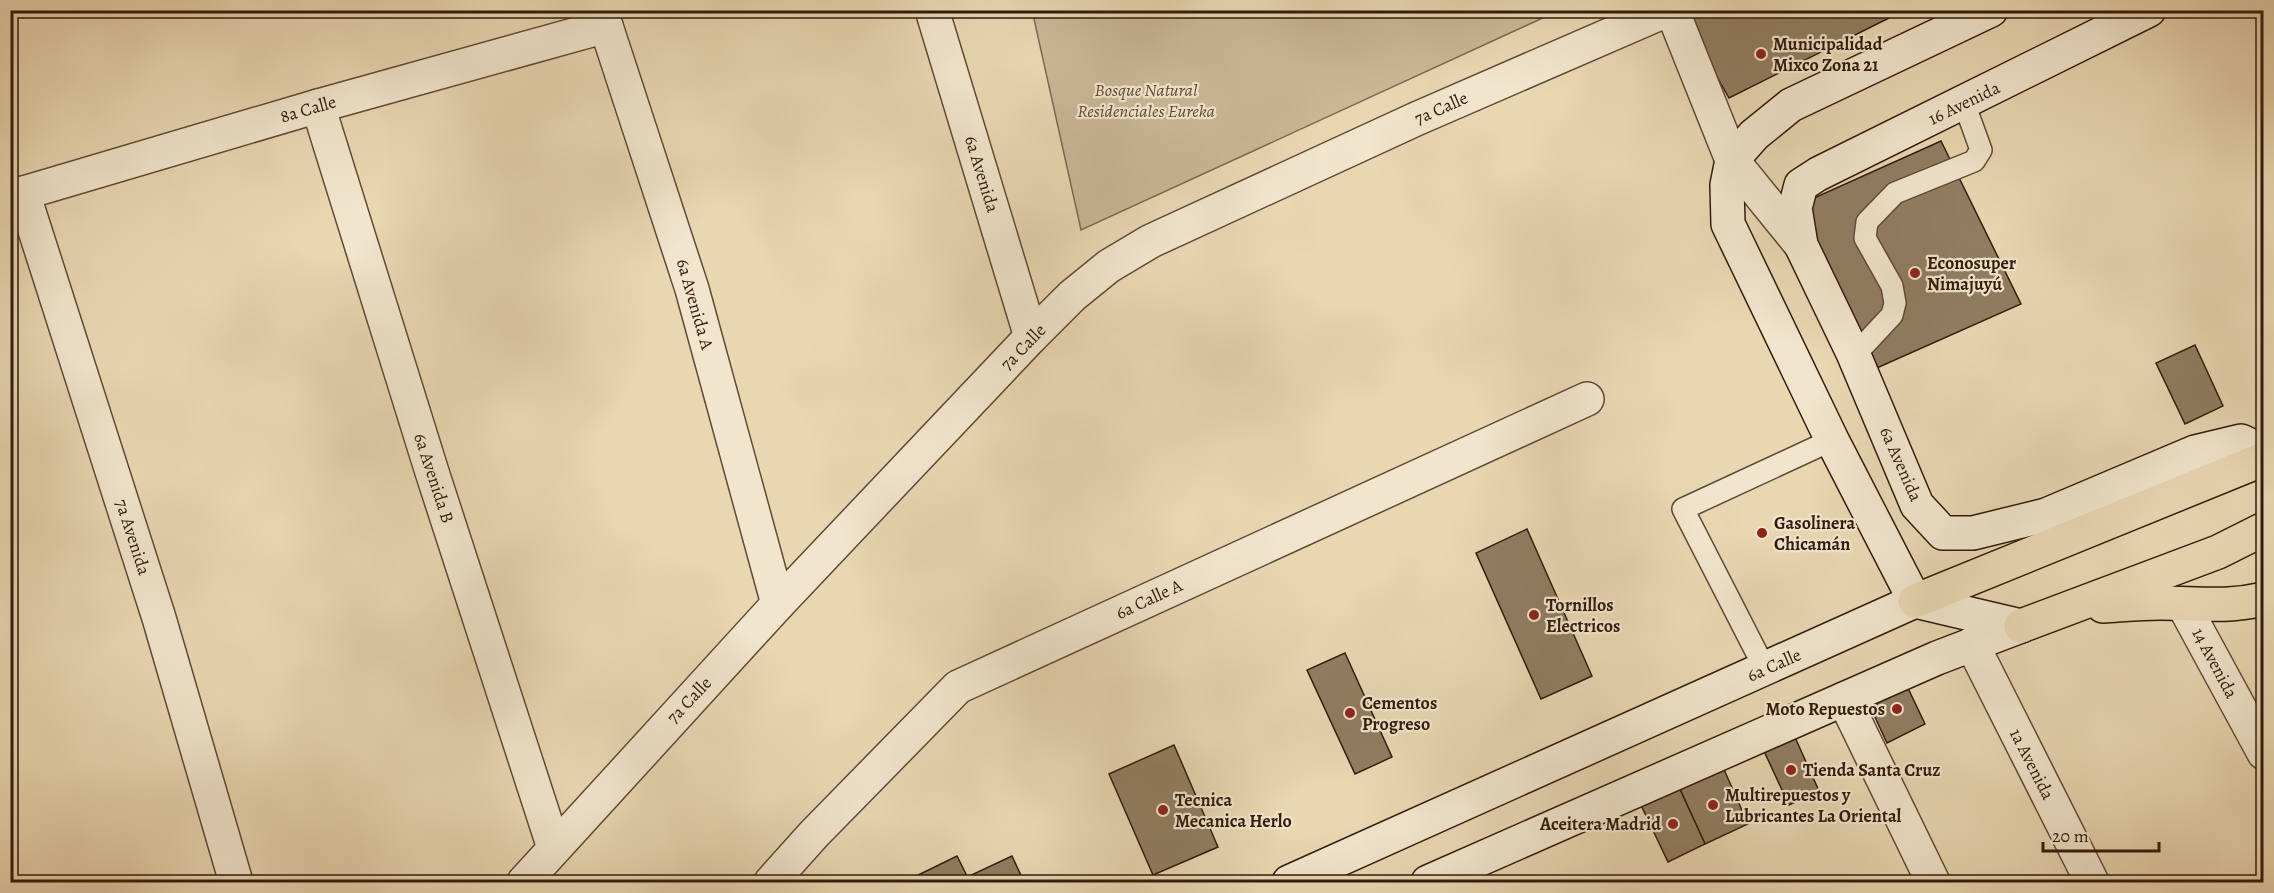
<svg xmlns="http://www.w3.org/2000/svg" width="2274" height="893" font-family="Alegreya,serif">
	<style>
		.green { fill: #cab796; stroke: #7e6951; stroke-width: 1.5 }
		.building { fill: #917d62; stroke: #321b0c; stroke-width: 1.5 }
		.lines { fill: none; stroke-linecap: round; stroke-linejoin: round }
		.lane-casing { stroke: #604a36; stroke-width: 24 }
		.street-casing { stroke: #604a36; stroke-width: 36 }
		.secondary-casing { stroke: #321b0c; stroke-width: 36 }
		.primary-casing { stroke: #321b0c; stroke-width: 36 }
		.lane { stroke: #f1e5cd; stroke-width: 21 }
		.street { stroke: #f1e5cd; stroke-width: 33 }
		.secondary { stroke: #f1e5cd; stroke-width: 33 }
		.primary { stroke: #e9d7b2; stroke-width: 33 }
		.poi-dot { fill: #8f2418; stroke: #f1e5cd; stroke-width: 2 }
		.labels { text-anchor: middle; stroke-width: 4.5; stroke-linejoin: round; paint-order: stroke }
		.poi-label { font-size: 18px; font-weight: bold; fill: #321b0c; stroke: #f1e5cd; text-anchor: start }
		.park-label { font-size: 18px; font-style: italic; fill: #604a35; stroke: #f1e5cd }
		.street-label { font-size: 18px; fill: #321b0c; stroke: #f1e5cd }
	</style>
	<rect width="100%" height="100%" fill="#e9d7b2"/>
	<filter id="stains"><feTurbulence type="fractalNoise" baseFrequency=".00333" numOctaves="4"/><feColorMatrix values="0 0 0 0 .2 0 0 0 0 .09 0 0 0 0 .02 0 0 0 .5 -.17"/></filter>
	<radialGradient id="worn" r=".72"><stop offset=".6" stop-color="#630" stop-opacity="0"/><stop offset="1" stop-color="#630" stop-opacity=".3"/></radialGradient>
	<polygon class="green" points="1032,10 1558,10 1558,11 1081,230"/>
	<g class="building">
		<polygon points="1679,10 1905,10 1729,98"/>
		<polygon points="1941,141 2021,304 1870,371 1810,242 1810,220 1814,198"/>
		<polygon points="2195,345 2223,406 2185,424 2156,363"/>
		<polygon points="1527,529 1592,676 1541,699 1476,553"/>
		<polygon points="1345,653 1392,757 1355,774 1307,670"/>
		<polygon points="1906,684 1925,724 1887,743 1874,715 1877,704 1886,694"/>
		<polygon points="1794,735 1819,791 1789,805 1763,749"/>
		<polygon points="1174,745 1218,847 1153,875 1109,774"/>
		<polygon points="1722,765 1748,824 1705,844 1678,785"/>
		<polygon points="1678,785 1705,844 1668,862 1640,803"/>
		<polygon points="957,856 970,882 904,882"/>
		<polygon points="1012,856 1024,882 970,882 967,877"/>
	</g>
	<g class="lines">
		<defs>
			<g id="lane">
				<polyline points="1853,353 1865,344 1892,315 1895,303 1892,286 1865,238 1867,222 1895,193 1974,161 1981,150 1964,103"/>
				<polyline points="1765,669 1683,509 1832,440"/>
			</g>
			<g id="street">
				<polyline points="594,10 606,26 692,289 778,604"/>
				<polyline points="932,10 1031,337"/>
				<polyline points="1672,10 1732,160 1801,245"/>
				<polyline points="318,106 432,472 554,848"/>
				<polyline points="23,193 159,618 236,882"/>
				<polyline points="10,197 318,106 606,26"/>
				<polyline points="2183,604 2264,753"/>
				<polyline points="1972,644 2092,882"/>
				<polyline points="1844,699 1933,882"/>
				<polyline points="524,882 778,604 1031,337 1072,296 1109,266 1151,241 1416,119 1667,10"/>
				<polyline points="771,882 814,834 958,687 1587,399"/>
			</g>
			<g id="secondary">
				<polyline points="2149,10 1818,174 1801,185 1795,208 1801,245 1853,353 1917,505 1943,533 1973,533 2046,515 2195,452 2241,441 2264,452"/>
				<polyline points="1915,601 1832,440 1728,224 1727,185 1732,160 1754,135 1791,105 1991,10"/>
				<polyline points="1915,601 2021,626"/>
				<polyline points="1289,882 1915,601"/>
				<polyline points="1428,882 1937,658 2021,626"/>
			</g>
			<g id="primary">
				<polyline points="1915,601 2264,459"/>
				<path d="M 2103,606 C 2121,605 2141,603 2160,603 C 2198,603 2225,608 2264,599"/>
				<polyline points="2021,626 2218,552 2264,529"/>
			</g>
		</defs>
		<use href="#lane" class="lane-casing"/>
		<use href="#street" class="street-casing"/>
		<use href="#secondary" class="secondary-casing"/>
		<use href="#primary" class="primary-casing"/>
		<use href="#lane" class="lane"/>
		<use href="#street" class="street"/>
		<use href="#secondary" class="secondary"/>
		<use href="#primary" class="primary"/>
	</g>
	<g class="poi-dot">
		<circle cx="1761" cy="54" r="6"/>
		<circle cx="1915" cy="273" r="6"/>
		<circle cx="1762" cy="533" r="6"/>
		<circle cx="1534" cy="615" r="6"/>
		<circle cx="1897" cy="709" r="6"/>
		<circle cx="1350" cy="713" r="6"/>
		<circle cx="1791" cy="770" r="6"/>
		<circle cx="1713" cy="805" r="6"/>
		<circle cx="1163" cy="810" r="6"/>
		<circle cx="1673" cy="824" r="6"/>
	</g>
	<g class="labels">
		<g class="poi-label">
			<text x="1773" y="50">Municipalidad<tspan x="1773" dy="21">Mixco Zona 21</tspan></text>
			<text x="1927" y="269">Econosuper<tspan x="1927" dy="21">Nimajuyú</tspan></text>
			<text x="1774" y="529">Gasolinera<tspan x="1774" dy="21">Chicamán</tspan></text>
			<text x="1546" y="611">Tornillos<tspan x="1546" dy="21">Electricos</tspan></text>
			<text x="1362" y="709">Cementos<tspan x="1362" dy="21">Progreso</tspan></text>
			<text x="1885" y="715" text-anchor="end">Moto Repuestos</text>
			<text x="1803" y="776">Tienda Santa Cruz</text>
			<text x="1725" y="801">Multirepuestos y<tspan x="1725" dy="21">Lubricantes La Oriental</tspan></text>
			<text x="1175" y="806">Tecnica<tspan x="1175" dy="21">Mecanica Herlo</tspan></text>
			<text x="1661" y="830" text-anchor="end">Aceitera Madrid</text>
		</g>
		<g class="park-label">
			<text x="1146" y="96">Bosque Natural<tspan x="1146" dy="21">Residenciales Eureka</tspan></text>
		</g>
		<g class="street-label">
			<text transform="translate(1964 103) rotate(-26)" y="6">16 Avenida</text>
			<text transform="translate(1441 108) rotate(-24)" y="6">7a Calle</text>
			<text transform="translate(308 109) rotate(-16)" y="6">8a Calle</text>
			<text transform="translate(982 174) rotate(73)" y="6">6a Avenida</text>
			<text transform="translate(695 304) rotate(74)" y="6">6a Avenida A</text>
			<text transform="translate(1023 347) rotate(-46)" y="6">7a Calle</text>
			<text transform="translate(1901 464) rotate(66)" y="6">6a Avenida</text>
			<text transform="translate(434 478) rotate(72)" y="6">6a Avenida B</text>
			<text transform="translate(133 537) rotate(72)" y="6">7a Avenida</text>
			<text transform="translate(1149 599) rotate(-25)" y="6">6a Calle A</text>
			<text transform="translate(2215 663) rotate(62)" y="6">14 Avenida</text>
			<text transform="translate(1774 665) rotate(-24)" y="6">6a Calle</text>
			<text transform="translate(689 700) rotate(-47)" y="6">7a Calle</text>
			<text transform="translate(2032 764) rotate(63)" y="6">1a Avenida</text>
		</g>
	</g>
	<rect width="2274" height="893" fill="none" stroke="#e9d7b2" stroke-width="36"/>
	<rect x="12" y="12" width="2250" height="869" fill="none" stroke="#321b0c" stroke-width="3"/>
	<rect x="18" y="18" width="2238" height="857" fill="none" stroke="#321b0c" stroke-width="1.5"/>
	<path d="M2043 842v9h116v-9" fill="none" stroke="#321b0c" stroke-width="3"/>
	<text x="2052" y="842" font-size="18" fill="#321b0c" stroke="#f1e5cd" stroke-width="4.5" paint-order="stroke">20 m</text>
	<rect width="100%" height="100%" filter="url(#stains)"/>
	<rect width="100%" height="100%" fill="url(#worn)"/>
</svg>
